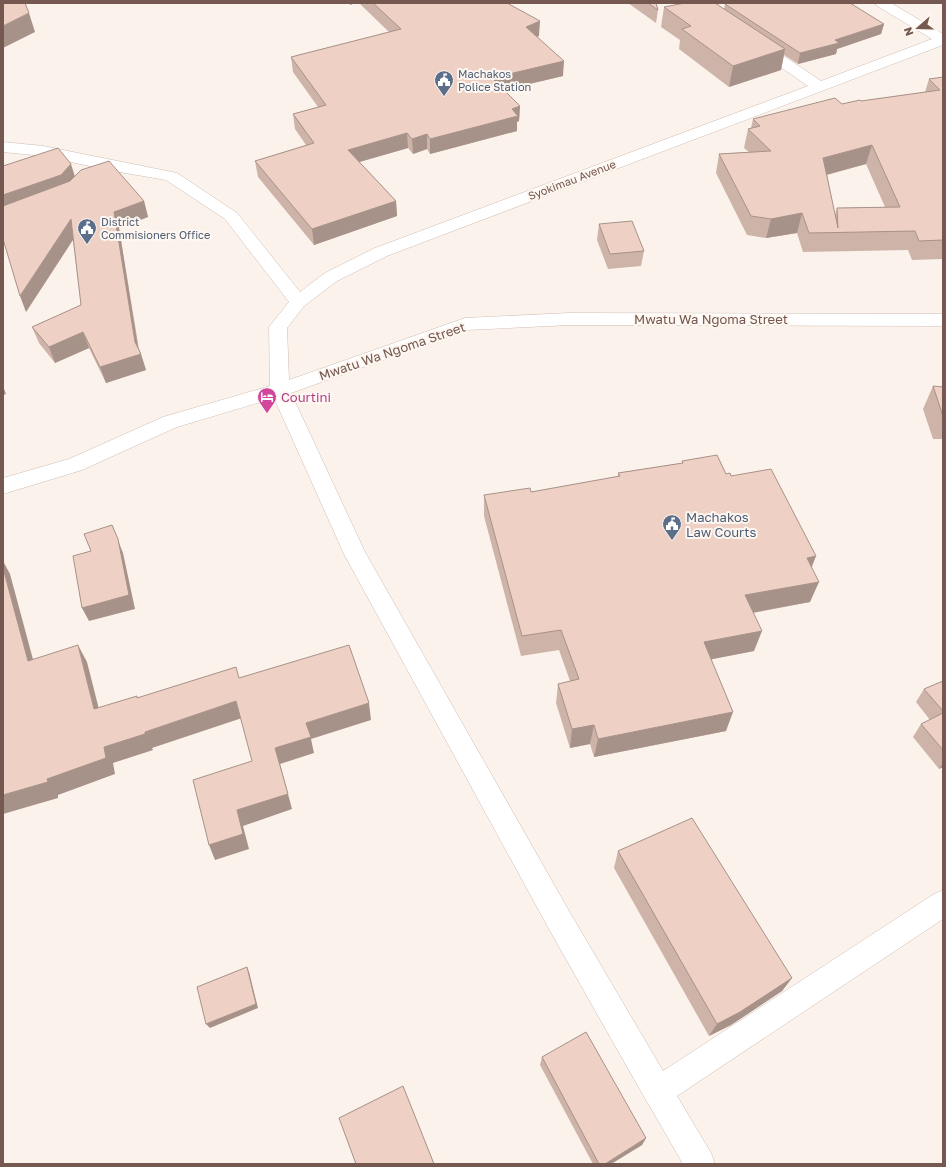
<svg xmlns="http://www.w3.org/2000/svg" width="946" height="1167" font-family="'Golos Text',sans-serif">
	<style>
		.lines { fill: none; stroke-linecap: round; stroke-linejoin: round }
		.minor-casing { stroke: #cfbcb3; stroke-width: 1 }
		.minor { fill: #fff; fill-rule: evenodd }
		.wall { fill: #ceb3a9; fill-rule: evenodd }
		.shaded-wall { fill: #a79289 }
		.building { fill: #efd0c4; stroke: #a79289; fill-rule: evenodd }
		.labels { text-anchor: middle; stroke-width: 4; stroke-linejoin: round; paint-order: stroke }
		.far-service-label { font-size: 11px; fill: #4e5e75; stroke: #fef7f1; text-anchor: start }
		.far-street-label { font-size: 11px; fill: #75584f; stroke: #fef7f1 }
		.street-label { font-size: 13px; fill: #75584f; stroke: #fef7f1 }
		.hotel-label { font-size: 13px; fill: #b23c85; stroke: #fef7f1; text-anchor: start }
		.service-label { font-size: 13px; fill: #4e5e75; stroke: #fef7f1; text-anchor: start }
	</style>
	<rect width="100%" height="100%" fill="#fbf3eb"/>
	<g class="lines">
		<defs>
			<polygon id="minor" points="875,3 891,3 943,34 943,45 387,256 337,281 304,306 287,328 289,380 465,318 569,313 943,314 943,326 569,325 467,330 291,393 365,552 569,911 663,1071 934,894 943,890 943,919 677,1096 711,1153 715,1164 683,1164 648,1103 647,1102 549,929 344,554 274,398 177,427 82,470 3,494 3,478 69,459 163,417 270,386 269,327 289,302 225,219 166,180 108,170 43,156 3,152 3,142 43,146 177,173 237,213 300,292 325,273 375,248 808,86 753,48 751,45 753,42 758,41 763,42 821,81 932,39 877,6"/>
		</defs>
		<use href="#minor" class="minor-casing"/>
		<use href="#minor" class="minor"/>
	</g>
	<g class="wall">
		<polygon points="359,3 507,3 539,36 536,37 563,76 504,90 520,106 519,121 517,122 517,131 430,154 427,149 413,154 408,148 359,162 396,201 397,216 314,245 258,177 255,161 306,145 295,129 293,114 318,107 293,72 291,57 389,32"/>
		<polygon points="622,3 656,3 658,10 656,23 628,3 624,4"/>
		<polygon points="725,4 884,24 881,34 837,49 836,54 798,64 784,55 781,70 729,87 679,49 680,40 661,27 664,7 724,9"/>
		<path d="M 943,77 L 943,259 L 912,260 L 908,250 L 803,252 L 797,233 L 766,238 L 747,235 L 716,173 L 719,154 L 749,152 L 744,148 L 748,129 L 751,128 L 753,119 L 861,101 L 925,92 L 929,79 ZM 866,164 L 885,207 L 837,208 L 835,215 L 827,175 Z"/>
		<polygon points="75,177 144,201 148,217 119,228 139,349 146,370 106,383 89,348 55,363 39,343 32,327 81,305 73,240 26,312"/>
		<polygon points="599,224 644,251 641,266 608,269 597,240"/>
		<polygon points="933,386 943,387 943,439 933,439 923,409"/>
		<polygon points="682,461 731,476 816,556 812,567 810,602 753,613 754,651 711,659 726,731 594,757 590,744 570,748 556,703 558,684 570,681 559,650 521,656 484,516 484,495 531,492 618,477 618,473 682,463"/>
		<polygon points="943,681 943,767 939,769 913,737 921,724 930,720 916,702 924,689"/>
		<polygon points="618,851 792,978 782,991 731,1025 709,1036 614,868"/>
		<polygon points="542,1057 646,1138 642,1145 611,1164 593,1164 540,1065"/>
	</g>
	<g class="shaded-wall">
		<polygon points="350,3 356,3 350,5"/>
		<polygon points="29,13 35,32 3,48 3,26"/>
		<polygon points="540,21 539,36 525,42 526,27"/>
		<polygon points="884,24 881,34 837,49 836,54 798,64 800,53 835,40"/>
		<polygon points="785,49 781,70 729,87 733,66"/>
		<polygon points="564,61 563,76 491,93 492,78"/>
		<polygon points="520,106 519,121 517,122 517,131 430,154 430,139 512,109"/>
		<polygon points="407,133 408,148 349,165 348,150"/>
		<polygon points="427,134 427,149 413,154 412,139"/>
		<polygon points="872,145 866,164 818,177 823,158"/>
		<polygon points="71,164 76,180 3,213 3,195"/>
		<polygon points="144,201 148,217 119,228 139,354 141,354 146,370 106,383 100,367 135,342 114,212"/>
		<polygon points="396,201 397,216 314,245 312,229"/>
		<polygon points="802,213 797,233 766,238 771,219"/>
		<polygon points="71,219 76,235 26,312 20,296"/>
		<polygon points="83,332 89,348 55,363 49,347"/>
		<polygon points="3,386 6,394 3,395"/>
		<polygon points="112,525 123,553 135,609 89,621 82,608"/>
		<polygon points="816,556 807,577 807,558"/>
		<polygon points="3,561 10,574 38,678 28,661 3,568"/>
		<polygon points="819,582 810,602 739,615 745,595"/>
		<polygon points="762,631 754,651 698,662 704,642"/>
		<polygon points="78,645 87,662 103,725 94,709"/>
		<polygon points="236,701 242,718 152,748 153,750 113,763 115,774 58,795 58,798 3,814 3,795 104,747 145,732"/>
		<polygon points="369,703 371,720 311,739 314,753 280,764 292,809 243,826 249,849 215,860 209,845 237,810 275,748 306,723"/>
		<polygon points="733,712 726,731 594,757 598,739"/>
		<polygon points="594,725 590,744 570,748 572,729"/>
		<polygon points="943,763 943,767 939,769"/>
		<polygon points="247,967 249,972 258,1008 210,1028 206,1024"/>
		<polygon points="792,978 782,991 731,1025 709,1036 717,1024"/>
		<polygon points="646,1138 642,1145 611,1164 605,1164"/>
	</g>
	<g class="building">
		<polygon points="3,3 25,3 29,13 3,26"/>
		<polygon points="373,3 507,3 540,21 526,27 564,61 492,78 520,106 512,109 518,116 430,139 427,134 412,139 407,133 348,150 396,201 312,229 255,161 314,143 293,114 326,105 291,57 401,29"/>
		<polygon points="648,3 656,3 658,10"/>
		<polygon points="685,3 715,3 785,49 733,66 682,29 691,26 664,7"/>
		<polygon points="729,3 850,3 884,24 835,40 839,43 800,53 725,4"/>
		<path d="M 943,77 L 943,240 L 919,241 L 915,231 L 809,233 L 802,213 L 771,219 L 751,216 L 719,154 L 771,151 L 748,129 L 760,126 L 753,119 L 835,98 L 842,104 L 860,100 L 861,101 L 940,90 L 929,79 ZM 872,145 L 900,207 L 837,208 L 838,228 L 823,158 Z"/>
		<polygon points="58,148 71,164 61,175 3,195 3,166"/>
		<polygon points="109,161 144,201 114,212 135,342 141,354 100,367 83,332 49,347 32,327 81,305 71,219 20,296 3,239 3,206 70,181 81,170"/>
		<polygon points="632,221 644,251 610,254 599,224"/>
		<polygon points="933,386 943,387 943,416"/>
		<polygon points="717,455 726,474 730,473 731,476 771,469 816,556 807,558 819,582 745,595 762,631 704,642 733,712 598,739 594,725 572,729 558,684 579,679 561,630 522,636 484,495 530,488 531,492 620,476 618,473 683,463 682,461"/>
		<polygon points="112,525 118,539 129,595 82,608 73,556 91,551 84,534"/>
		<polygon points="3,568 28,661 78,645 94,709 137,696 137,698 236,667 239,678 349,645 369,703 306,723 311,737 275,748 288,794 237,810 243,834 209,845 193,780 252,761 236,701 145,732 145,734 104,747 106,758 47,779 48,782 3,795"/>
		<polygon points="943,681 943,711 924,689"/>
		<polygon points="943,713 943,750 921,724"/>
		<polygon points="692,818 792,978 740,1012 717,1024 618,851"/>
		<polygon points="247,967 256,1004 206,1024 197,987"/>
		<polygon points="586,1032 646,1138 605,1164 599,1164 542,1057"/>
		<polygon points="403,1086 434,1164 356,1164 339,1118"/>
	</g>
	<defs>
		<symbol id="civic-pin" viewBox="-11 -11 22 30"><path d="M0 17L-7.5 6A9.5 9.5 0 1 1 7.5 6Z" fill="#5c6f8a" stroke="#fef7f1"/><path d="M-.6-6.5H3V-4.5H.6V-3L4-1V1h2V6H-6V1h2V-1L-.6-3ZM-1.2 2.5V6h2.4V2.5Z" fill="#fff"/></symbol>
		<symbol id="hotel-pin" viewBox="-11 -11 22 30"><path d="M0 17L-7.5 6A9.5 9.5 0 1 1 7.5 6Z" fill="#d1479c" stroke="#fef7f1"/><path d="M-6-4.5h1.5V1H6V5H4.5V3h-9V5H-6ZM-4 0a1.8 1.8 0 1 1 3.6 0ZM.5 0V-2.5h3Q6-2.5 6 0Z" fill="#fff"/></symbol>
	</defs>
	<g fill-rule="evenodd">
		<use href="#civic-pin" x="433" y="69" width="22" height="30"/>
		<use href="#civic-pin" x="76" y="217" width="22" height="30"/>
		<use href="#hotel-pin" x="256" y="386" width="22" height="30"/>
		<use href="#civic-pin" x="661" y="513" width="22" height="30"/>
	</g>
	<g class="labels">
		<g class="far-service-label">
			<text x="458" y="78">Machakos<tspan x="458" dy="13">Police Station</tspan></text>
			<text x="101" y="226">District<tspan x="101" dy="13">Commisioners Office</tspan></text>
		</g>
		<g class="far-street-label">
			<text transform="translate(572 180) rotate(-21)" y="4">Syokimau Avenue</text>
		</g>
		<g class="street-label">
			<text x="711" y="324">Mwatu Wa Ngoma Street</text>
			<text transform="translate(392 351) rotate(-19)" y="5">Mwatu Wa Ngoma Street</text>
		</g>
		<g class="hotel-label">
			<text x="281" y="402">Courtini</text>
		</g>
		<g class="service-label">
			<text x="686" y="522">Machakos<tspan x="686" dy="15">Law Courts</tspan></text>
		</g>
	</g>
	<rect width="946" height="1167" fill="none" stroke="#75584f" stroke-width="8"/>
	<g transform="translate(918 28) rotate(250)" stroke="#fef7f1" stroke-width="3" paint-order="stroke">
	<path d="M0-3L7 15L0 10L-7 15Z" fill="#75584f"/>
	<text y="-6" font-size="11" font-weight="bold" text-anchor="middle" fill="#75584f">N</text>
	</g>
</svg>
